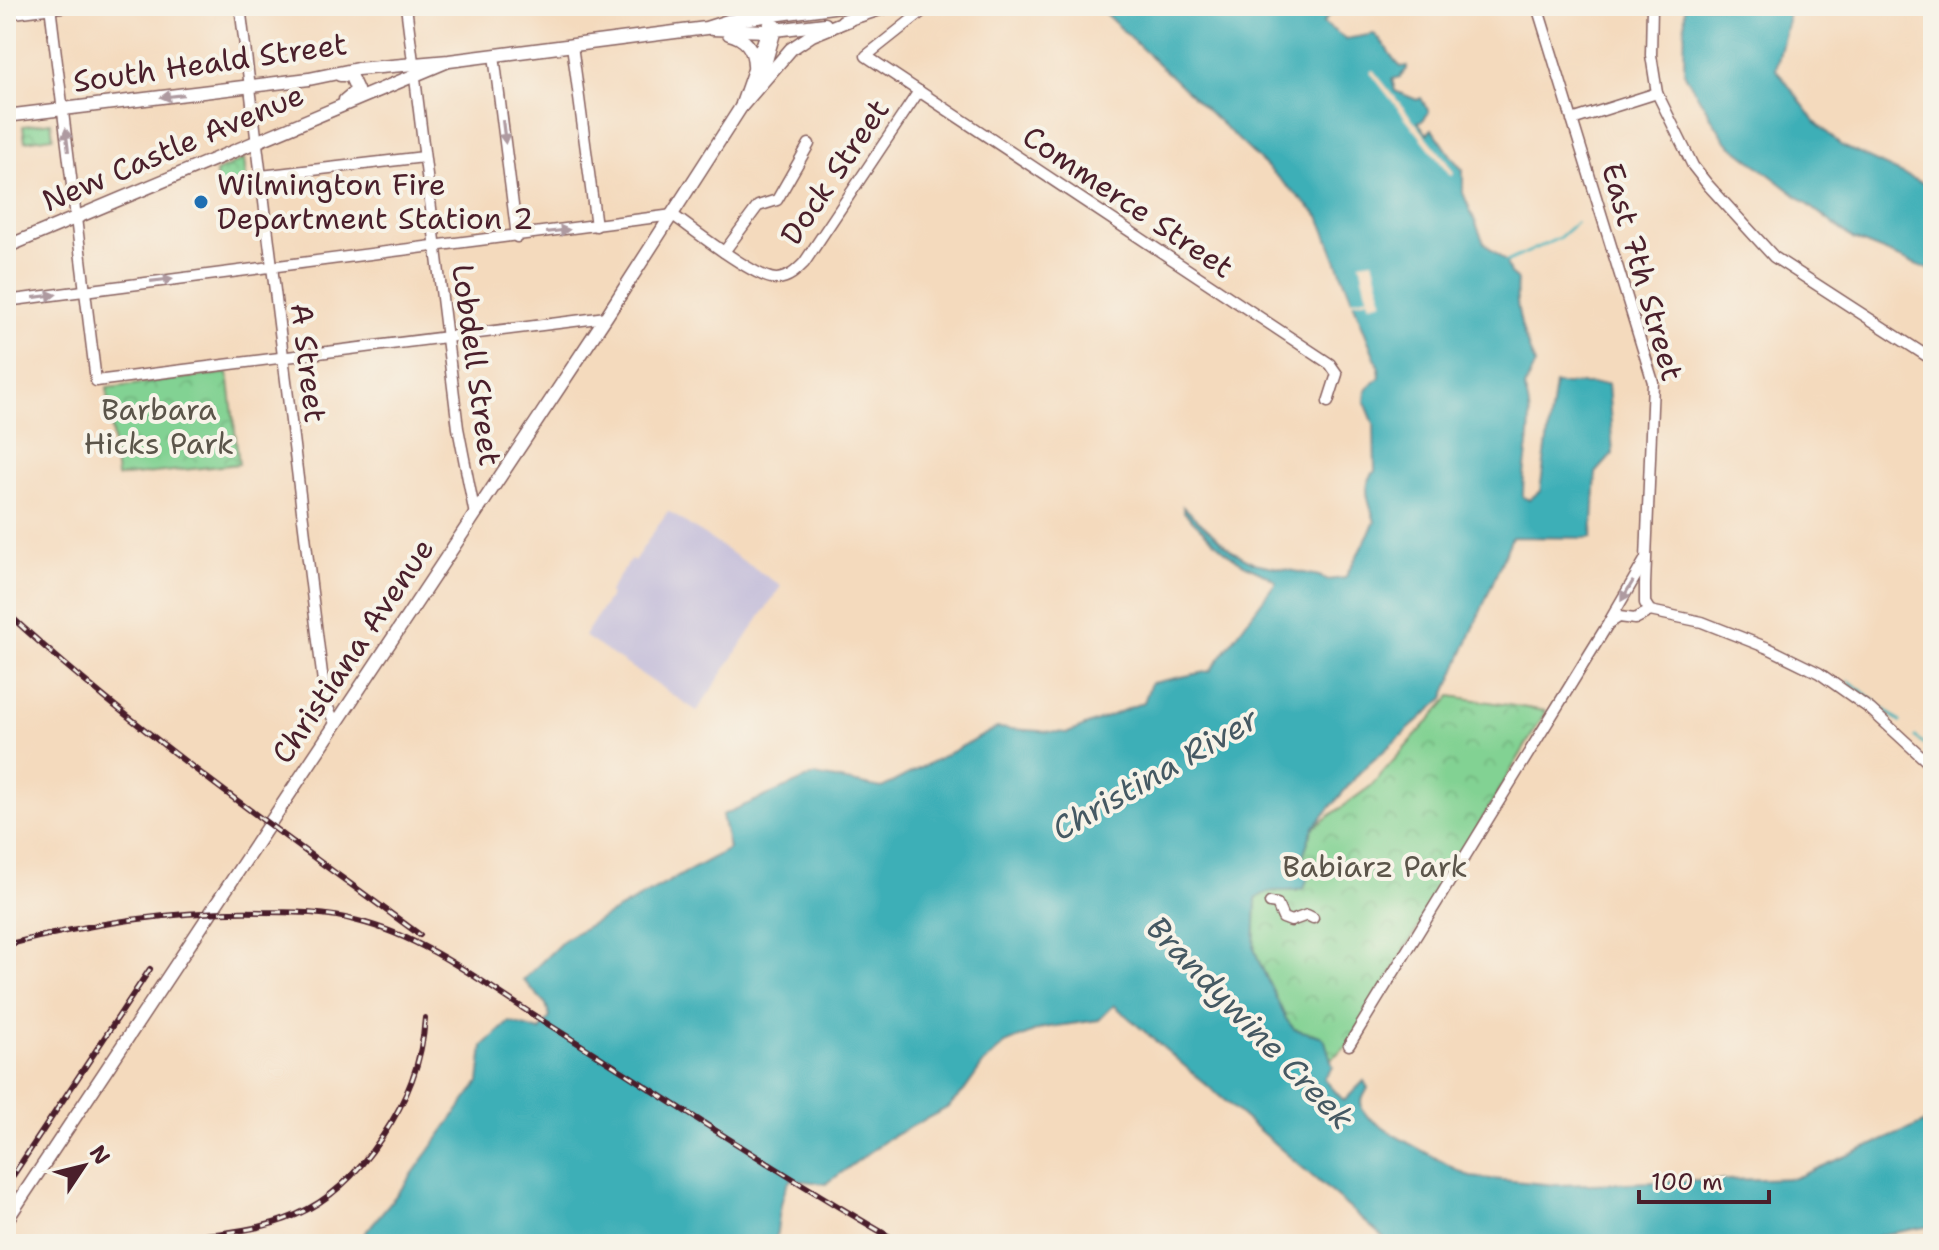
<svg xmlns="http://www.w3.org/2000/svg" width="1939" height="1250" font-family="'Shantell Sans',sans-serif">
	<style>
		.industrial { fill: #c6c0da }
		.park { fill: url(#park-crowns); stroke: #66785f; stroke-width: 2 }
		.water { fill: #3eafb7; stroke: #446771; stroke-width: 2 }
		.pier { fill: #f4dabd }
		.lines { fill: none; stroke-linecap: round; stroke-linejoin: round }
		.stream { stroke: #3eafb7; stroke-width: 3 }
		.minor-casing { stroke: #86605e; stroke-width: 13 }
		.major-casing { stroke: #86605e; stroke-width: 15 }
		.minor { stroke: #fff; stroke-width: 10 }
		.major { stroke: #fff; stroke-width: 12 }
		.rail-casing { stroke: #4a1f2b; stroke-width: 6 }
		.rail { stroke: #f7f3e8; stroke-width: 3; stroke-dasharray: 9; stroke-linecap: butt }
		.oneway { fill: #ae9aa0 }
		.poi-dot { fill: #1f6fb2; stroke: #f7f3e8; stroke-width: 3 }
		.labels { text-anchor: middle; stroke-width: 8; stroke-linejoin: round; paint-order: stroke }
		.street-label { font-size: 30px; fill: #4a1f2b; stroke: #f7f3e8 }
		.poi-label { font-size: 30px; fill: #4a1f2b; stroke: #f7f3e8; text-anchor: start }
		.park-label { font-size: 30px; fill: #5b554a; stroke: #f7f3e8 }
		.water-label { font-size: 32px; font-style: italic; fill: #455963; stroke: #f7f3e8 }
	</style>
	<defs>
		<pattern id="park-crowns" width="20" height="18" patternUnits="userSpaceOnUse" patternTransform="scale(2)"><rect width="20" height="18" fill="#82d293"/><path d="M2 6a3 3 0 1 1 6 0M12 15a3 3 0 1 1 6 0" fill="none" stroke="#72b47f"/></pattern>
	</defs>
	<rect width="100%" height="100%" fill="#f7f3e8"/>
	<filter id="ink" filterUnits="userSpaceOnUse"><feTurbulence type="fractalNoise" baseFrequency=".0125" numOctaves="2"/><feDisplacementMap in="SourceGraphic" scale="16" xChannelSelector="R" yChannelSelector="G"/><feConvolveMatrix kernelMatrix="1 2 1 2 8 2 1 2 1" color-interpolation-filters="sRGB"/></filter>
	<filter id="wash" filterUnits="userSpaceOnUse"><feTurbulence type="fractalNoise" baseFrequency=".006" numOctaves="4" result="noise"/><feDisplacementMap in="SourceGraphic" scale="32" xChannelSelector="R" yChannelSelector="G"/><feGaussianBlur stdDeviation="1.8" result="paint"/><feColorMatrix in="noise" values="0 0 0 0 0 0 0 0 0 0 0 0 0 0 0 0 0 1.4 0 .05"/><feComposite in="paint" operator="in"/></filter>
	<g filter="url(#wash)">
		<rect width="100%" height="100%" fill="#f4dabd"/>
		<polygon class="industrial" points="668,511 781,586 697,711 584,636 611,595 608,593 631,559 634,561"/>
		<g class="park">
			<polygon points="51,122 53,137 25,141 23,126"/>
			<polygon points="244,159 248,193 231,194 229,188 217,188 216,172"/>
			<polygon points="228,373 239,464 117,477 107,388"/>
			<polygon points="1451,696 1546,711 1349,1045 1329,1060 1328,1051 1320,1036 1294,1029 1286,1019 1260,964 1254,948 1256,899 1267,891 1297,891 1308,877 1303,855 1313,828 1371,786"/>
		</g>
		<g class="water">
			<path d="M 1097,6 L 1337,6 L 1323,23 L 1346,39 L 1374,34 C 1386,43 1389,57 1401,67 L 1407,66 L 1407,69 L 1400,77 L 1392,79 L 1395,91 L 1417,100 L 1421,98 L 1429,112 L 1423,120 L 1418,122 L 1427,134 L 1432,129 C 1443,142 1451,159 1463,170 L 1463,193 L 1484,243 L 1506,262 L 1510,274 L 1517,280 C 1514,307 1524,339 1535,364 L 1524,388 C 1538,423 1522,461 1523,497 L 1529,500 L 1540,491 L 1555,384 L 1608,384 L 1613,454 L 1596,473 L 1592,538 L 1512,537 L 1444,698 L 1360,772 L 1313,828 L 1303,855 L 1308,877 L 1304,888 C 1285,896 1275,884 1256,899 L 1254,948 L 1260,964 L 1286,1019 L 1294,1029 L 1320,1036 L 1325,1041 L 1333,1067 L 1324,1079 L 1344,1101 L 1364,1081 L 1368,1088 L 1361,1101 L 1362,1109 L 1368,1117 L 1392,1134 L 1470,1177 L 1557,1185 L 1795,1178 L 1933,1119 L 1933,1226 L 1881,1235 L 1859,1244 L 1391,1244 L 1114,1005 L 1099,1020 L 1043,1028 L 1005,1044 L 984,1063 L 964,1091 L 947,1108 L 889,1138 L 826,1184 L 791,1179 C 779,1196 779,1223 775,1244 L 356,1244 L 403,1187 L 479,1082 L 483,1046 L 509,1022 L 540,1031 L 550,1017 L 546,1004 L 523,980 L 566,938 L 729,849 L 722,815 L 815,775 L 882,788 L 997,728 L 1068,733 L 1144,702 L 1151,683 L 1210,671 L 1276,582 C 1264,571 1250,569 1237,560 C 1219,548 1200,527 1184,512 L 1183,507 L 1232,551 L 1254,563 L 1319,576 L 1327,580 L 1345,578 L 1375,522 C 1370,503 1360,488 1375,471 L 1374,424 L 1365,402 L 1366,390 L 1380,377 L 1379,368 L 1319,216 Z"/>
			<polygon points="1685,6 1785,6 1788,20 1776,69 1816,122 1840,145 1933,188 1933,271 1853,239 1726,141 1684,73"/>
		</g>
		<g class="pier">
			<polygon points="1373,70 1444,158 1454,173 1451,176 1382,88 1370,72"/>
			<polygon points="1373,260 1383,301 1370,304 1368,299 1349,303 1348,301 1368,296 1360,262"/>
		</g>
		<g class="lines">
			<g class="stream">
				<polyline points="1506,262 1559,238 1576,223"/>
				<polyline points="1849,681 1900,722"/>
				<polyline points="1916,737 1933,753"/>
			</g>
		</g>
	</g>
	<g filter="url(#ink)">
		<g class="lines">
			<defs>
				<g id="minor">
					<polyline points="50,6 96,381 606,317"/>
					<polyline points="240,6 323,682 328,708 336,725"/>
					<polyline points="406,6 413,62"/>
					<polyline points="929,6 866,56 1330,364 1337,374 1328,402"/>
					<polyline points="1537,6 1653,382 1645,585 1645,603 1650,611"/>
					<polyline points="1652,6 1651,55 1657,93 1693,166 1708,185 1774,257 1933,360"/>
					<polyline points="6,14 69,6"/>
					<polyline points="572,45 596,226"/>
					<polyline points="494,55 517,237"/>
					<polyline points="415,78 458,428 475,515"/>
					<polyline points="1572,120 1657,93"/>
					<polyline points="261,176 424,157"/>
					<polyline points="724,252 758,206 777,200 809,144"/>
					<path d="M 6,301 L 673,215 C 692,229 757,280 777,279 C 789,278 796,271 804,263 L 919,91"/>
					<polyline points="1650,611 1702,622 1768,648 1819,673 1870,709 1933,767"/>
					<polyline points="1609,622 1645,560"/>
					<polyline points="1270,903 1277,904 1283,918 1291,921 1307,915 1313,918"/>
					<polyline points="1349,1045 1608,624 1619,617 1635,619 1650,611"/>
				</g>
				<g id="major">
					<polyline points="843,21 889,6"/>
					<polyline points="712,29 767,31 825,24"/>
					<path d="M 729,34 C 745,38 754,48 754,66"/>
					<polyline points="340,75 350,75 357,90 345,100"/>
					<polyline points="759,85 776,26"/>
					<polyline points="742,104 770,24"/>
					<polyline points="6,116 309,79 357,69 449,61 706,28 728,21 840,6"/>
					<polyline points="6,247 446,62"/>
					<polyline points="6,1221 606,317 741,107 791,49 812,35 849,20"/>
				</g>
			</defs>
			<use href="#minor" class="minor-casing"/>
			<use href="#major" class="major-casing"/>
			<use href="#minor" class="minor"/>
			<use href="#major" class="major"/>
			<defs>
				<g id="rail">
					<path d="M 6,612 C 135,731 279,831 420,935"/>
					<path d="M 6,945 C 91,923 175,910 262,912 C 294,912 327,912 358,921 C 426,938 484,984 543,1021 C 662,1096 780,1174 902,1244"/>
					<polyline points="6,1186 150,969"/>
					<path d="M 84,1244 C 117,1242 150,1239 183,1237 C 274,1230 328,1218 382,1137 C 407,1100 422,1063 425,1018"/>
				</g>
			</defs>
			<use href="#rail" class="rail-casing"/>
			<use href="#rail" class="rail"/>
		</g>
		<defs><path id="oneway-solid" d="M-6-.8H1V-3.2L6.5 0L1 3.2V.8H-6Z" transform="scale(2)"/></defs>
		<g class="oneway">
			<use href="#oneway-solid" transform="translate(172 96) rotate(173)"/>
			<use href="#oneway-solid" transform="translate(504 132) rotate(83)"/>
			<use href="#oneway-solid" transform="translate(67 140) rotate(-97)"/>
			<use href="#oneway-solid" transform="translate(558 231) rotate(-7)"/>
			<use href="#oneway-solid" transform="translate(162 280) rotate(-7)"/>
			<use href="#oneway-solid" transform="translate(45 296) rotate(-8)"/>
			<use href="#oneway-solid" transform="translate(1627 591) rotate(121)"/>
		</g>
	</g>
	<circle class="poi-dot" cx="201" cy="202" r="8"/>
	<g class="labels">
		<g class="street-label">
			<text transform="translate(210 63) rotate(-8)" y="10">South Heald Street</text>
			<text transform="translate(173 148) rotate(-23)" y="10">New Castle Avenue</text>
			<text transform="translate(835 172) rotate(-56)" y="10">Dock Street</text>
			<text transform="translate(1128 202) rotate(34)" y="10">Commerce Street</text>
			<text transform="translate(1642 272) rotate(74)" y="10">East 7th Street</text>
			<text transform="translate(308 363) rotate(83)" y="10">A Street</text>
			<text transform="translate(476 365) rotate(82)" y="10">Lobdell Street</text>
			<text transform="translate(353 651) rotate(-56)" y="10">Christiana Avenue</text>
		</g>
		<g class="poi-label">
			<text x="217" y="195">Wilmington Fire<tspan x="217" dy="34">Department Station 2</tspan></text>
		</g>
		<g class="park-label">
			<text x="159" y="420">Barbara<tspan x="159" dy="34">Hicks Park</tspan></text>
			<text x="1375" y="877">Babiarz Park</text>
		</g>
		<g class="water-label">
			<text transform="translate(1155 774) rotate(-30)" y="11">Christina River</text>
			<text transform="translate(1250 1023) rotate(46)" y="11">Brandywine Creek</text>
		</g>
	</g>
	<rect width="1939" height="1250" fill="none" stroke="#f7f3e8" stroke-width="32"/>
	<g transform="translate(84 1166) rotate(55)" stroke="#f7f3e8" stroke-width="6" paint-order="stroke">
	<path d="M0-6L14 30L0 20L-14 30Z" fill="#4a1f2b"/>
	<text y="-12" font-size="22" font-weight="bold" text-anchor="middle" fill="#4a1f2b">N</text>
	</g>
	<path d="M1639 1190v12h130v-12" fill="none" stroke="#4a1f2b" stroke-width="4"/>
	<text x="1651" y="1190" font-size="24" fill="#4a1f2b" stroke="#f7f3e8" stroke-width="6" paint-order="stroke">100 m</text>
</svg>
